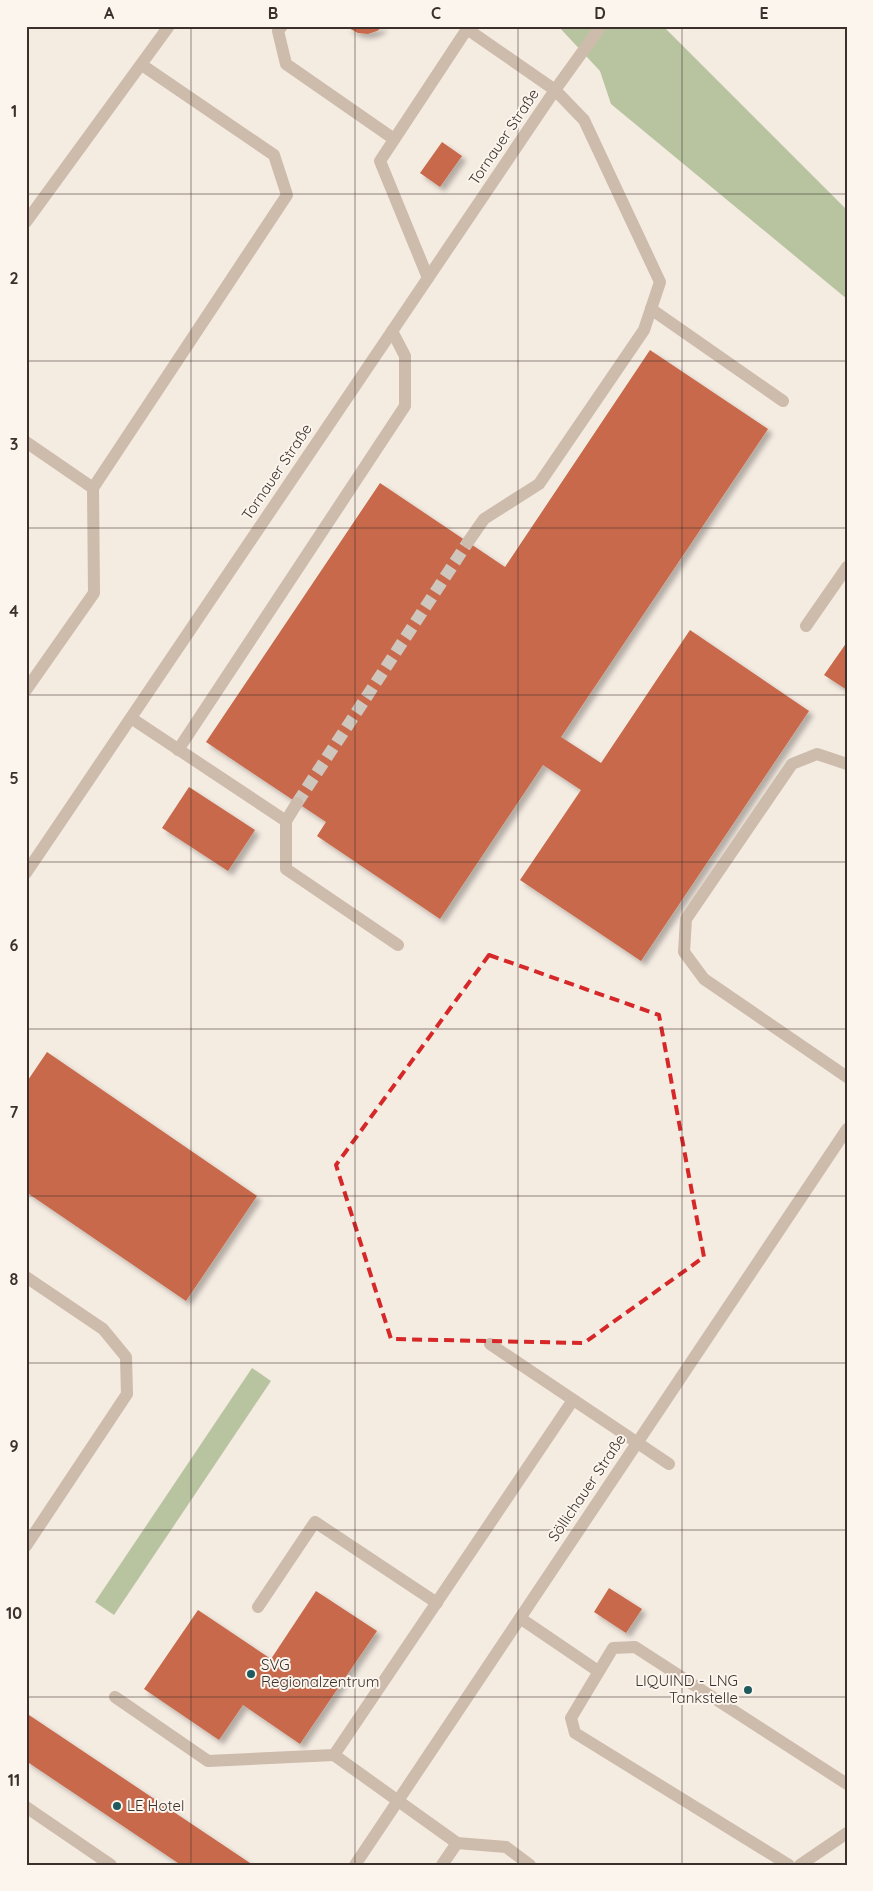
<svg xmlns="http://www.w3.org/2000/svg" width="873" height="1891" font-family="Quicksand,sans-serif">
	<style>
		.green { fill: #b8c4a0 }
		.building { fill: #c8694b; filter: url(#shadow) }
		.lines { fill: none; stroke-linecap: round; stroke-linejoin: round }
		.minor-tunnel { stroke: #cfc6bd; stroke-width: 12; stroke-dasharray: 12 6; stroke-linecap: butt }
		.minor { stroke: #cdbbac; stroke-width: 12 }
		.marked { fill: none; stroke: #d62828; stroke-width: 4; stroke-dasharray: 10 6; stroke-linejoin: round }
		.grid { fill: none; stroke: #3b302b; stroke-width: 1; stroke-opacity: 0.55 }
		.poi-dot { fill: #1f5a5e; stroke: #fbf5ee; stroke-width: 2 }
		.labels { text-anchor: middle; stroke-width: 4; stroke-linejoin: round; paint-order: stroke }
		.street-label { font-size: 15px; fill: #3b302b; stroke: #fbf5ee }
		.poi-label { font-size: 15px; fill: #3b302b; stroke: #fbf5ee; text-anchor: start }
		.neatline { fill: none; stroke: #3b302b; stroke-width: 2 }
		.grid-label { font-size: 16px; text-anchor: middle; font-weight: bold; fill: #3b302b }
	</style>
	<defs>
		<filter id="shadow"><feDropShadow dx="4.5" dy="4.5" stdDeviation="2.5" flood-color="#0004"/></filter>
	</defs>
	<rect width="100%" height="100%" fill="#f4ebe1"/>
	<g class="green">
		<polygon points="558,26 663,26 847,210 847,299 611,104 600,71"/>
		<polygon points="252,1368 271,1381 114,1615 95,1602"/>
	</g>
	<g class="building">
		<polygon points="345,26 384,26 377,31 368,34 358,33"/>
		<polygon points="442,142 462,156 440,187 420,173"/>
		<polygon points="650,350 768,429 561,737 601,763 690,630 809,711 641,961 520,880 581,790 543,765 440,919 317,836 326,822 206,742 380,483 505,567"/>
		<polygon points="847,642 847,690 824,675"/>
		<polygon points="189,787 255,830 228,871 162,828"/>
		<polygon points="47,1052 257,1196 186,1301 26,1192 26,1123 28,1121 26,1120 26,1083"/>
		<polygon points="609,1588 642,1609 626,1633 594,1612"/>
		<polygon points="316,1591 377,1631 300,1744 243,1705 219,1740 144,1689 198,1610 271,1659"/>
		<polygon points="26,1713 253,1865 181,1865 26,1761"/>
	</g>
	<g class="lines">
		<polyline class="minor-tunnel" points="297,803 468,542"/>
		<g class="minor">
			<polyline points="282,26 278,31 286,64 394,139"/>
			<polyline points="467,29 555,90 584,120 660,282 644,330 539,484 484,519 468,542"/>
			<polyline points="26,222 169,26"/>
			<polyline points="428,278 380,161 467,29 466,26"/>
			<polyline points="651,309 783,401"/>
			<polyline points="26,442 93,488"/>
			<polyline points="806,626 847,567"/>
			<polyline points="26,690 94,593 93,488 287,195 274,155 142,65"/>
			<polyline points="131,718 286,821 286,869 398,945"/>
			<polyline points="178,750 405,406 405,356 392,331"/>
			<polyline points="847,764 817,754 792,764 686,919 684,952 704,979 847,1077"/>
			<polyline points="286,821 297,803"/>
			<polyline points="26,873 555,90 601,26"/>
			<polyline points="26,1277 103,1329 126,1357 127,1394 26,1546"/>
			<polyline points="490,1344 669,1464"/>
			<polyline points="258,1607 315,1522 437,1603"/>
			<polyline points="520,1618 598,1671"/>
			<polyline points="115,1697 208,1761 334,1755 573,1400"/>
			<polyline points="334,1755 457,1843 506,1847 530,1865"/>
			<polyline points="26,1807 111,1865"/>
			<polyline points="355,1865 847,1129"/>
			<polyline points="442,1865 457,1843"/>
			<polyline points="789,1865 575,1733 571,1718 613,1648 635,1647 847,1784"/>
			<polyline points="800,1865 847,1833"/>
		</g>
	</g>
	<path class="marked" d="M 489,955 L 659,1015 L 704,1257 L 584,1343 L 391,1339 L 336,1165 Z"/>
	<path class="grid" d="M 191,26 L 191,1865M 355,26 L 355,1865M 518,26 L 518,1865M 682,26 L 682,1865M 26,194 L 847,194M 26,361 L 847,361M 26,528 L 847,528M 26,695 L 847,695M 26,862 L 847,862M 26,1029 L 847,1029M 26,1196 L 847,1196M 26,1363 L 847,1363M 26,1530 L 847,1530M 26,1697 L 847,1697"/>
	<g class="poi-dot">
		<circle cx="251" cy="1674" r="5"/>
		<circle cx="748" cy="1690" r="5"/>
		<circle cx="117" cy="1806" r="5"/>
	</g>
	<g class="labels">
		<g class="street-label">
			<text transform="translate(504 137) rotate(-56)" y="5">Tornauer Straße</text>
			<text transform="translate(277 472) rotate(-56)" y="5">Tornauer Straße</text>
			<text transform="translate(587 1488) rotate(-56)" y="5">Söllichauer Straße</text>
		</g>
		<g class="poi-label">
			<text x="261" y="1670">SVG<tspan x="261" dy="17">Regionalzentrum</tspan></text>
			<text x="738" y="1686" text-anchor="end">LIQUIND - LNG<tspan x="738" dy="17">Tankstelle</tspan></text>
			<text x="127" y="1811">LE Hotel</text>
		</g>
	</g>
	<rect width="873" height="1891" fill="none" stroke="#fbf5ee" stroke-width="55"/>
	<rect x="28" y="28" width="818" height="1836" class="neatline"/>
	<g class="grid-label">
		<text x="109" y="19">A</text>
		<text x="273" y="19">B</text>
		<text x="436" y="19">C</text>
		<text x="600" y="19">D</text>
		<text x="764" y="19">E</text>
		<text x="14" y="117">1</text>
		<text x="14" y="284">2</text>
		<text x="14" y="450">3</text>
		<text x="14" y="617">4</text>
		<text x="14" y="784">5</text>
		<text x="14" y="951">6</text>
		<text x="14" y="1118">7</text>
		<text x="14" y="1285">8</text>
		<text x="14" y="1452">9</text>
		<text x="14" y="1619">10</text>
		<text x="14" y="1786">11</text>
	</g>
</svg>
